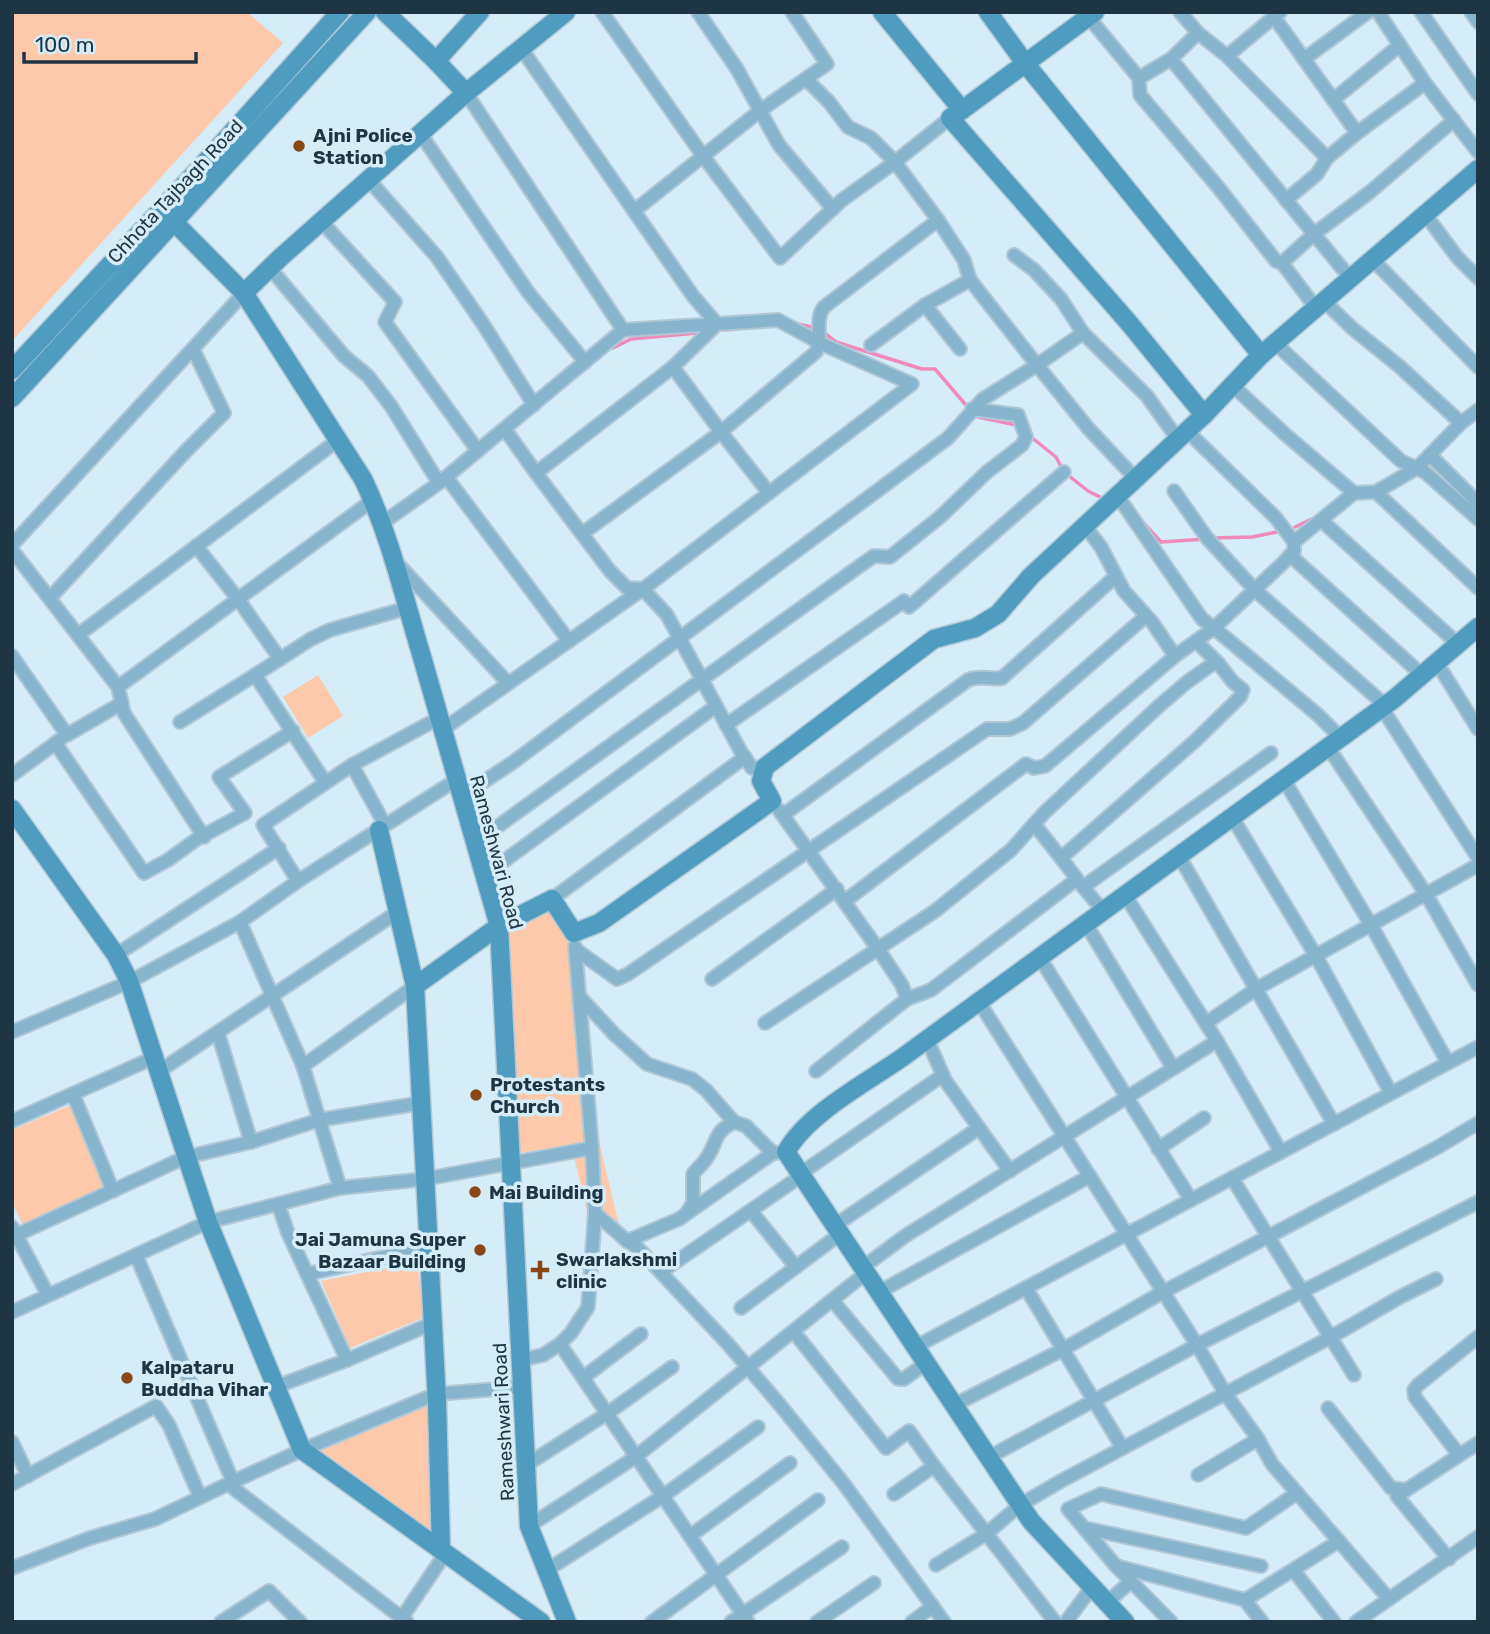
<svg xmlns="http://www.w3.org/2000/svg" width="1490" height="1634" font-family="Rubik,sans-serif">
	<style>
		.green { fill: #fec9aa }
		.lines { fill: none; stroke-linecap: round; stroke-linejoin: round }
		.stream { stroke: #f18ab9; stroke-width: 3.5 }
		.street-casing { stroke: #b0c8d5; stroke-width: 16 }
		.secondary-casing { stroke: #b0c8d5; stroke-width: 21 }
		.street { stroke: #87b5ce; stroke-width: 12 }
		.secondary { stroke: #509bc0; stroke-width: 18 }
		.poi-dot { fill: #894716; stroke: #d5ecf9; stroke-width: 2.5 }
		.labels { text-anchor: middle; stroke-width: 7; stroke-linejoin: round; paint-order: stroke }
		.poi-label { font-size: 19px; font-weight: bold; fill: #1e3643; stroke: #d5ecf9; text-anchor: start }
		.street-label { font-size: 19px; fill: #1e3643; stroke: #d5ecf9 }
	</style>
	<rect width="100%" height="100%" fill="#d5ecf9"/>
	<g class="green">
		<polygon points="12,12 247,12 283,43 12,341"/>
		<polygon points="318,675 343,716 308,738 283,697"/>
		<polygon points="552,905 570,936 588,1143 518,1153 504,928"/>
		<polygon points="71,1105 105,1187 23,1226 12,1202 12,1130"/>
		<polygon points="600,1146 619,1225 592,1232 573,1153"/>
		<polygon points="417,1262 425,1317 350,1348 321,1281"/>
		<polygon points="431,1404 438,1541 318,1452"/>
	</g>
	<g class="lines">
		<g class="stream">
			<polyline points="793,323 816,328"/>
			<polyline points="723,330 737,329"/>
			<polyline points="823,332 836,342 922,369 935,369 965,404"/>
			<polyline points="613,348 631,339 697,333"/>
			<polyline points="978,417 1016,425"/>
			<polyline points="1031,437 1056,457 1064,472 1088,491 1106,500"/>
			<polyline points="1140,519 1161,542 1206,539"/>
			<polyline points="1295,527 1316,517"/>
			<polyline points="1213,538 1252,537 1277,532"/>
		</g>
		<defs>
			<g id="street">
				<polyline points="602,12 703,156 780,258 842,200 895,162 871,138 848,127 829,102 807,80"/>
				<polyline points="698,12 737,69 779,145 833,209"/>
				<polyline points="1180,12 1198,33"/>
				<polyline points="1280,12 1274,17 1357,133 1425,83"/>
				<polyline points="1378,12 1425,83 1478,152"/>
				<polyline points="1421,12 1478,94"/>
				<polyline points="1471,12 1478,22"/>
				<polyline points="1085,13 1139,78"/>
				<polyline points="521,48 693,296 717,324 673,367"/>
				<polyline points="1227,56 1274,17"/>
				<polyline points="1171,59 1350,278"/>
				<polyline points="1304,59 1368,12"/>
				<polyline points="1333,100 1400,45"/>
				<polyline points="420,133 528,292 585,362"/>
				<polyline points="1327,158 1357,133"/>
				<polyline points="368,179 437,257 483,324 534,405"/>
				<polyline points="1286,200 1317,174 1327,158 1227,56 1198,33 1171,59 1139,78 1140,95 1218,187 1276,261 1282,263 1314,234 1370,192 1454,120"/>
				<polyline points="634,211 761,110 827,64 792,12"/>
				<polyline points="1425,214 1457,257 1478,278"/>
				<polyline points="321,221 395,302 385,322 478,451"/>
				<polyline points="1014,255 1034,270 1061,299 1083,333"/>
				<polyline points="1372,259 1478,367"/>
				<polyline points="1282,263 1316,308"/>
				<polyline points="270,268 344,356 368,376 391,406 439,483"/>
				<polyline points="1324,301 1352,328 1399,366 1461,423 1478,410"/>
				<polyline points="925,305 960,349"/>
				<polyline points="1275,343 1401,461 1417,468 1461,423"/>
				<polyline points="871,345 925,305 970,280 964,260 938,220"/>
				<polyline points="1232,385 1286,435 1354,493"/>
				<polyline points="1186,430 1276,518 1294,542 1294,551 1283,563 1214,628 1318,715 1341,738"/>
				<polyline points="509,435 536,473"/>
				<polyline points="1430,455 1478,503"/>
				<polyline points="1135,478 1088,428 1037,365 1083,333 1147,396 1177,438"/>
				<polyline points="450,482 569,641"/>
				<polyline points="1174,491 1207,538 1255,590 1386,706"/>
				<polyline points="1376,492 1478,588"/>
				<polyline points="1321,520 1458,644"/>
				<polyline points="381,524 439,483 623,330 466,93"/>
				<polyline points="1085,526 1101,547 1124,591 1152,622 1175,656 1214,628 1202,619 1117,495"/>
				<polyline points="583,533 721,432 769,493"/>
				<polyline points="1294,542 1354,493 1376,492 1417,468 1426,473 1478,519"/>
				<polyline points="12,545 244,293"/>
				<polyline points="196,546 238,599 280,659"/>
				<polyline points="12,550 118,687 124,713 204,837"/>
				<polyline points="1290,555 1422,675"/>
				<polyline points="397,563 508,683"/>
				<polyline points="50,598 186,451 224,413 193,349"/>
				<polyline points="78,635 338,440"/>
				<polyline points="12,656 67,735 122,703"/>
				<polyline points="1437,663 1478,729"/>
				<polyline points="118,687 373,500"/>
				<polyline points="1382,708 1478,858"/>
				<polyline points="180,722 255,675"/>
				<polyline points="726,725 904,601 909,607 1064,472"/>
				<polyline points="442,730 643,589 912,384 820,343 778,320 623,330"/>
				<polyline points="56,744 144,873 168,860 197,839 245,813 219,777 293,731"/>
				<polyline points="1328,747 1426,894 1478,985"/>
				<polyline points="352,765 385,825"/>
				<path d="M 765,767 L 752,768 L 741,752 L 667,615 L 643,589 L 627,588 L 610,571 L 536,473 L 673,367 L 721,432 L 816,352 C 823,337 814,320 824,307 L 938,220 L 895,162 L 950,118"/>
				<polyline points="12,775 61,739"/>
				<polyline points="1284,780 1371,925 1448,1063"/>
				<polyline points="325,782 255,675 311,639 330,630 407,608"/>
				<polyline points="462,796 512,763 948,438 983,399 1037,365 970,280"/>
				<polyline points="779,810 878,949 902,985 907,999 816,1071"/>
				<path d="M 783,815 L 968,680 C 980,675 990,680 1002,678 L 1116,576"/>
				<polyline points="1232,817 1316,956 1391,1093"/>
				<polyline points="1034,824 1061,858"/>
				<polyline points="476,842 861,565 874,556 890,557 940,517 987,472 1022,445 1026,437 1018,415 972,409"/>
				<polyline points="1179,856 1334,1124"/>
				<polyline points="485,875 716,706"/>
				<polyline points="298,881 263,825 352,765 439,718"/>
				<polyline points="1079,882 1103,911"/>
				<polyline points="1083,887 1271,753"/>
				<polyline points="1125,895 1217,1041 1281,1152"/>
				<polyline points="552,899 745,757"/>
				<polyline points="845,901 1026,764 1034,768 1045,766 1175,656"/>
				<polyline points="240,922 303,1066"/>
				<polyline points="1086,924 1173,1068"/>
				<polyline points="575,949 617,979 628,974 987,729 1010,729 1023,723 1146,616"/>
				<polyline points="116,955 279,848"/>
				<polyline points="1040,958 1191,1200"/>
				<polyline points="712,979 837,889"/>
				<polyline points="579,996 614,1034 647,1064 692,1079 706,1090 734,1122 746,1126 773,1153 786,1152"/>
				<polyline points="907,999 931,990 1077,879 1061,858 1195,741 1240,697 1243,690 1233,682 1218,663"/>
				<polyline points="979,1002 1197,1345 1225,1393 1258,1439 1272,1464 1389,1599"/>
				<polyline points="765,1023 935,911 1011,850 1044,813 1159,706 1187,682 1211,665 1218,663 1196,641"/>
				<polyline points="1206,1023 1256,989 1478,865"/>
				<polyline points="12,1032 129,982 240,922 298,881 456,780"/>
				<polyline points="218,1033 251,1142"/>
				<polyline points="158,1072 399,911"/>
				<polyline points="73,1094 113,1191"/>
				<polyline points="12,1121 153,1058"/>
				<polyline points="979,1128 1010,1171"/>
				<polyline points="1158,1149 1204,1118"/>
				<polyline points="800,1174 943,1075"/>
				<polyline points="1232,1178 1354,1375"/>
				<polyline points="340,1188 425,1179 592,1148 575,946"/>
				<polyline points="278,1204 288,1233 347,1360"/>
				<path d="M 688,1211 L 693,1203 L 693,1174 C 698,1168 704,1163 708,1156 C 718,1140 714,1132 734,1122"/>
				<polyline points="751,1211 796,1267"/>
				<polyline points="595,1213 627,1241 637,1247 728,1344 780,1405 844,1484 944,1622"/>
				<polyline points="834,1226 979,1128 945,1080 927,1039"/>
				<polyline points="12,1227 48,1295"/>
				<polyline points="12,1237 186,1157 251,1142 319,1120 421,1103"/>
				<polyline points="627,1241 679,1219 773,1153"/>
				<polyline points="136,1255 233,1482"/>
				<polyline points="862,1268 905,1236 1217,1041"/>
				<polyline points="661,1272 801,1176"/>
				<polyline points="307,1274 429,1247"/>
				<polyline points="1026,1288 1122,1447"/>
				<polyline points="879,1292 1090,1176"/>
				<polyline points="833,1301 898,1379 904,1379 926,1363"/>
				<polyline points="741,1308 840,1234"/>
				<polyline points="12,1312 208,1222 340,1188 303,1066 415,986"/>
				<polyline points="794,1332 886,1448 909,1431 934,1466 1055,1622"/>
				<polyline points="560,1344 748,1622"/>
				<polyline points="915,1347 1478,1047"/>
				<polyline points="521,1360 543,1355 560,1344 571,1333 588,1307 595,1213 592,1148"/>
				<polyline points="584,1377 641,1334"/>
				<polyline points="275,1387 347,1360 433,1323"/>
				<polyline points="954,1405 1062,1350 1163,1292 1438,1147 1478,1123"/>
				<polyline points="1328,1408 1391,1488 1406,1490"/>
				<polyline points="12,1442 28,1476"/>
				<polyline points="1459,1455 1415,1397 1414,1390 1418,1385 1478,1337"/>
				<polyline points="989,1457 1197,1345 1478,1202"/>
				<polyline points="526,1465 608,1413 672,1367"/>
				<polyline points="1198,1475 1258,1439"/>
				<polyline points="12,1484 156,1406 169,1425 200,1497"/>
				<polyline points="894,1494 934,1466"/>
				<polyline points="529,1526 634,1458 866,1273"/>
				<polyline points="1084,1528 1116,1566"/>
				<polyline points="690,1536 790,1463"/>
				<polyline points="1449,1559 1397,1496 1478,1443"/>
				<polyline points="936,1565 986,1534 1020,1505 1061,1481 1331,1337 1400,1297 1436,1279"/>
				<polyline points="1261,1566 1084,1528 1068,1509 1101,1494 1246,1528 1297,1493"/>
				<polyline points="12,1568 90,1538 155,1519 228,1484"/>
				<polyline points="547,1570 663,1496 758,1427"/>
				<polyline points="1294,1571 1334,1622"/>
				<polyline points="1245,1600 1262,1622"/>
				<polyline points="1107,1603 1131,1581"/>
				<polyline points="221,1622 269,1591 300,1622"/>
				<polyline points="399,1622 445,1554"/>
				<polyline points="407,1622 228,1484 302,1450 436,1394 522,1387"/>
				<polyline points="652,1622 818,1500"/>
				<polyline points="731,1622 842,1547"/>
				<polyline points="817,1622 874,1583"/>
				<polyline points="912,1622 933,1606"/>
				<polyline points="1066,1622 1092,1587"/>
				<polyline points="1171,1622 1116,1566 1245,1600 1339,1541"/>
				<polyline points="1356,1622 1478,1537"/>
			</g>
			<g id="secondary">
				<polyline points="385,12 436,61 480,12"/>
				<polyline points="882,12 962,110 950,118 1129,323 1204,415 1261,355"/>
				<polyline points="988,12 1025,63 1261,355 1478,169"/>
				<polyline points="466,93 566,12"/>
				<polyline points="962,110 1095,12"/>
				<path d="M 160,211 L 175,223 L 244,293 L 363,479 C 390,535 404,598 422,657 C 448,747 473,836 499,926 L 529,1526 L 567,1622"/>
				<polyline points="244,293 281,257 466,93 436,61"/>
				<polyline points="12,370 201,167 340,12"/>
				<polyline points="12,398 367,12"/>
				<polyline points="12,809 116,955 129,981 208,1222 302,1450 541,1622"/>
				<polyline points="379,830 415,986"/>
				<polyline points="441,1550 437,1402 415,986 499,926 552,899 574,933 599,923 772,801 761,781 765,767 934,639 975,628 998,614 1031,576 1204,415"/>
				<path d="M 1125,1622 L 1031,1521 L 786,1152 C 808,1113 866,1083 903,1057 L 1394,699 L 1478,627"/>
			</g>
		</defs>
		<use href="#street" class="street-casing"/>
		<use href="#secondary" class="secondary-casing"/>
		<use href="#street" class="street"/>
		<use href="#secondary" class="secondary"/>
	</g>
	<g class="poi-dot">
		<circle cx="299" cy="146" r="7"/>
		<circle cx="476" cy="1095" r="7"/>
		<circle cx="475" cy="1192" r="7"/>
		<circle cx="480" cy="1250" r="7"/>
		<path d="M536.5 1259.5h7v7h7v7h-7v7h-7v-7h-7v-7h7z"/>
		<circle cx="127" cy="1378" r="7"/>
	</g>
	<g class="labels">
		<g class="poi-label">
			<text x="313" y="142">Ajni Police<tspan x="313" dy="22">Station</tspan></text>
			<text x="490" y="1091">Protestants<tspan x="490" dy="22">Church</tspan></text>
			<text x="489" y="1199">Mai Building</text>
			<text x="466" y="1246" text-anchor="end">Jai Jamuna Super<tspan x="466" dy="22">Bazaar Building</tspan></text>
			<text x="556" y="1266">Swarlakshmi<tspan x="556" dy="22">clinic</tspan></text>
			<text x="141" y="1374">Kalpataru<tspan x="141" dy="22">Buddha Vihar</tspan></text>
		</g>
		<g class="street-label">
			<text transform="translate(175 191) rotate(-47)" y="7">Chhota Tajbagh Road</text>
			<text transform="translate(497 852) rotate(75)" y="7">Rameshwari Road</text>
			<text transform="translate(503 1422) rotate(-93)" y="7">Rameshwari Road</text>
		</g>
	</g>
	<rect width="1490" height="1634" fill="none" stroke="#1e3643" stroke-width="28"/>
	<path d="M24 52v10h172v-10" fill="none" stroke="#1e3643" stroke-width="3.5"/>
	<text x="35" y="52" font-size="21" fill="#1e3643" stroke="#d5ecf9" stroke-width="5" paint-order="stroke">100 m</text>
</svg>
